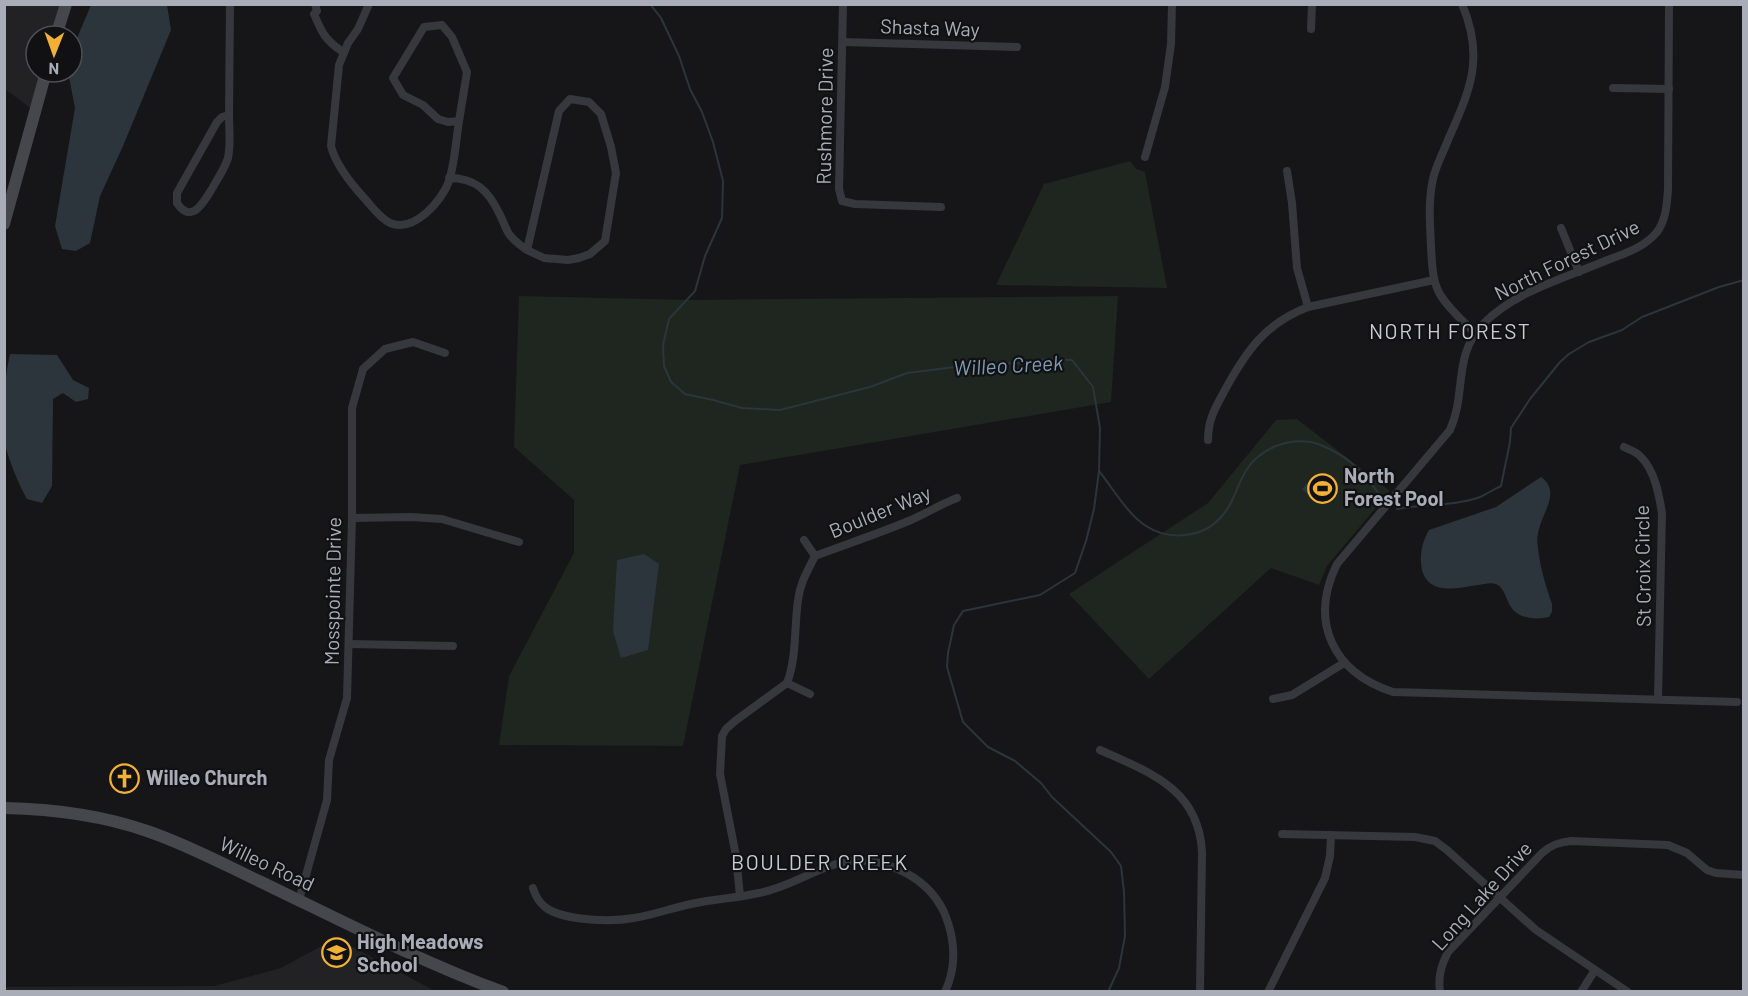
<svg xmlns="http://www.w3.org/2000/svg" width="1748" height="996" font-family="Barlow,sans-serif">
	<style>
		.built { fill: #222225 }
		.green { fill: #1e261f }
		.water { fill: #2c353c }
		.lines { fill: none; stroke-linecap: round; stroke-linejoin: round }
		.stream { stroke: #2c353c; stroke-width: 2 }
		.street { stroke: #37383d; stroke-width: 8 }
		.secondary { stroke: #45474d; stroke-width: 12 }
		.labels { text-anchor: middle; stroke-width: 4.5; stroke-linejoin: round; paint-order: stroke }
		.street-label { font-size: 20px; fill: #a8adb8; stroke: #111113 }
		.poi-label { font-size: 20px; font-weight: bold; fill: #a8adb8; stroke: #111113; text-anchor: start }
		.neighbourhood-label { font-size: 21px; letter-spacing: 1.5px; fill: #c9ccd4; stroke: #111113 }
		.water-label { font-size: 21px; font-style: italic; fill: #7f9bb3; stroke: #111113 }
	</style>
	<rect width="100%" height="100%" fill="#161618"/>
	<g class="built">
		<polygon points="5,5 65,5 57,36 36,36 36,72 48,72 37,113 5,89"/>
		<polygon points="336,938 435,991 5,991 5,987 214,986 281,968"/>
	</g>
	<g class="green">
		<polygon points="1130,161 1136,169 1145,172 1167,288 996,285 1044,184"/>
		<polygon points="519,296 689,300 1118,296 1111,402 740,465 683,746 499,745 509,676 574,553 574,500 514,447"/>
		<polygon points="1297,419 1390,491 1327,566 1319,585 1271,568 1149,679 1069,594 1208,503 1276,420"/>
	</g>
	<g class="water">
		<polygon points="91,5 167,5 171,30 123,146 100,196 90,243 76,251 62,249 55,226 75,108 68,72 72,72 72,50"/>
		<path d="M 10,354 L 57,355 L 73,380 L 89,388 L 88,399 L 76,402 L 63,393 L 53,399 L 52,486 L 42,503 L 27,499 C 19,485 6,455 4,438 C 2,410 4,381 10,354 Z"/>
		<polygon points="1317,474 1334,491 1338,492 1328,502 1315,488 1308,494 1302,489"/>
		<path d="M 1541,477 C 1561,491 1543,512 1539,529 C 1537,535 1537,543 1538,548 C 1540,567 1546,587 1552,604 L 1552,612 L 1549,617 C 1536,620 1519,619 1511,607 C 1506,600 1505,588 1496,584 C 1491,582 1484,584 1478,585 C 1458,588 1429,596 1422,570 C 1419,556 1422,542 1429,530 L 1496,507 Z"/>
		<polygon points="644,554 659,564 648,650 621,658 613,631 617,560"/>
	</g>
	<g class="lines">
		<g class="stream">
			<polyline points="650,4 661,18 679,56 690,89 702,112 713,142 723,181 722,218 705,256 695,291 669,319 663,345 664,366 671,382 685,394 713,400 742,408 780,410 870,387 907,373 979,364 1019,363 1047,359 1072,360 1093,387 1100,428 1099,471 1094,509 1086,541 1075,573 1040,595 963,611 954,625 948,653 947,667 963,722 988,747 1015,761 1041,783 1052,797 1111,852 1121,866 1124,892 1125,936 1119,968 1108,992"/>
			<path d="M 1099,471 C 1112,487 1128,515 1146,526 C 1169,541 1203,538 1221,517 C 1234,504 1237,484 1247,469 C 1260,449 1287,438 1311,442 C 1325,445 1344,456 1355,466 C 1365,474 1373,487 1382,497"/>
			<path d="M 1397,509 C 1423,504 1456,506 1480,497 C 1487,494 1494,489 1501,486 L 1510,442 L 1511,428 L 1530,399 L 1560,362 L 1569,354 L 1589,342 L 1622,330 L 1642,317 L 1719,287 L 1744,280"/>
		</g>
		<g class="street">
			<path d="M 315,4 L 317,11 L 314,14 C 322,33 325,40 343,52"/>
			<path d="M 369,4 L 358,29 L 348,43 L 339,65 L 331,146 C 336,166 352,185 366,200 C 373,208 380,218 390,223 C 414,233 442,201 449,181 C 455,162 456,140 459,121"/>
			<polyline points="843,4 839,189 842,201 855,204 941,207"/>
			<path d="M 1462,4 C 1485,58 1470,90 1448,140 C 1443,153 1436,165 1433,179 C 1428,201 1430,224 1431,247 C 1432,263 1432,282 1441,296 C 1450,310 1463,321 1475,333"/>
			<path d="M 1669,4 L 1668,189 C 1667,204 1666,220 1657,232 C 1644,248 1623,254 1605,261 C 1565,278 1516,291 1484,323 C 1452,355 1467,393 1450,430 L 1337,564 C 1309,621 1332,672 1393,692 L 1737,702"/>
			<polygon points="442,25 452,37 467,72 459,121 448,122 438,119 423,105 403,95 393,78 424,27"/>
			<polyline points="1311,29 1312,4"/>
			<polyline points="843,42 1017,47"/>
			<polyline points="1613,88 1669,89"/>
			<polygon points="570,99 589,102 601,114 611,147 616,173 605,241 590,254 579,258 568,260 544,258 527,250 559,111"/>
			<path d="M 229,115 C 229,129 231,144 228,158 C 225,168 218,178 213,187 C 205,200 192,226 177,203 L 177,193 L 217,122 L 222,117 Z"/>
			<polyline points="229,115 230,4"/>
			<polyline points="1145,157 1165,87 1171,44 1172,4"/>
			<polyline points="1287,171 1292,203 1297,268 1308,307"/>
			<path d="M 449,178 C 475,178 488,190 499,213 C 503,220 505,228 509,234 C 514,241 520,245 527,250"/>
			<polyline points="1561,228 1579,272"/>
			<path d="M 1208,440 C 1208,418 1216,407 1226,388 C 1247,350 1266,323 1308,307 L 1434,280"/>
			<path d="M 1624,447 C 1630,450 1637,452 1641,457 C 1655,471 1659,495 1662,513 L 1658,699"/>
			<polyline points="352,518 411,517 442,519 519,542"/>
			<polyline points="804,540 815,556"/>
			<polyline points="349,644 453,646"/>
			<path d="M 787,683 C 797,657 794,628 798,600 C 800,583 808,570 815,556 C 847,544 880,533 911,520 C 927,513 941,504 957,498"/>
			<polyline points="1273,699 1292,695 1344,663"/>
			<path d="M 1100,750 C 1149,772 1199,789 1202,852 L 1200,992"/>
			<polyline points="1282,834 1415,837 1435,841 1447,850 1536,930 1628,992"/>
			<path d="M 533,888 C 535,895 539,902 545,907 C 563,921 612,922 634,918 C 653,915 672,908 691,904 C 714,899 737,898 759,893 C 786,888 810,872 836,864 C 876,852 926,874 944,912 C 955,938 957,966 945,992"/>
			<polyline points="740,896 736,856 720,774 722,736 726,729 735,721 787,683 810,694"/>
			<polyline points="299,900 327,800 329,760 347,698 352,518 352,408 363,369 385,349 413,342 445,353"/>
			<polyline points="1268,992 1325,878 1330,856 1331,835"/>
			<path d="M 1440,992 C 1438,976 1441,966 1448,952 L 1542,853 C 1551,845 1559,842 1571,841 L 1668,845 L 1687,853 L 1707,870 L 1716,873 L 1744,875"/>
			<polyline points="1581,992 1595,970"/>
		</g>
		<g class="secondary">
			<polyline points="56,36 66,4"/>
			<polyline points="4,224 46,72"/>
			<path d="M 4,808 C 53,809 101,815 147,831 C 186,844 223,864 259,881 C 340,920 419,961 503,992"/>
		</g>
	</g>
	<defs>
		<symbol id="stadium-ring" viewBox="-11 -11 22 22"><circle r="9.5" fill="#111113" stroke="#f2b134" stroke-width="1.5"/><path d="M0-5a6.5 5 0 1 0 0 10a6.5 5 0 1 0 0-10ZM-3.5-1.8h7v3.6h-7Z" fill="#f2b134"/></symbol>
		<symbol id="church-ring" viewBox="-11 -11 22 22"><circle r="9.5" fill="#111113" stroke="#f2b134" stroke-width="1.5"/><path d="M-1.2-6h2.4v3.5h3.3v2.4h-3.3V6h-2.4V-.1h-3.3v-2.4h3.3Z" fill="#f2b134"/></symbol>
		<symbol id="school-ring" viewBox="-11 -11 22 22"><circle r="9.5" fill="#111113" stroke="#f2b134" stroke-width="1.5"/><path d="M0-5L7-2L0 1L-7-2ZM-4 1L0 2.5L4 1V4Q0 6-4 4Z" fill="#f2b134"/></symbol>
	</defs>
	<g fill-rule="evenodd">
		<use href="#stadium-ring" x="1306" y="472" width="33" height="33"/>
		<use href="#church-ring" x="108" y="762" width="33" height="33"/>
		<use href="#school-ring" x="320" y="936" width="33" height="33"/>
	</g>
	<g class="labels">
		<g class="street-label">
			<text transform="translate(930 28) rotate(2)" y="7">Shasta Way</text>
			<text transform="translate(825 116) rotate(-89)" y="7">Rushmore Drive</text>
			<text transform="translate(1567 260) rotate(-26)" y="7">North Forest Drive</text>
			<text transform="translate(880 512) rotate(-22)" y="7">Boulder Way</text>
			<text transform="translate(1643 566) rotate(-91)" y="7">St Croix Circle</text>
			<text transform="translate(333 591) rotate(-89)" y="7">Mosspointe Drive</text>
			<text transform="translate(267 864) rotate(25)" y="7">Willeo Road</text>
			<text transform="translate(1482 896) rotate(-48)" y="7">Long Lake Drive</text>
		</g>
		<g class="poi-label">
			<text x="1344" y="483">North<tspan x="1344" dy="23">Forest Pool</tspan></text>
			<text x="146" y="785">Willeo Church</text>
			<text x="357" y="949">High Meadows<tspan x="357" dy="23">School</tspan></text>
		</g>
		<g class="neighbourhood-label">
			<text x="1450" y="339">NORTH FOREST</text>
			<text x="820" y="870">BOULDER CREEK</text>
		</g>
		<g class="water-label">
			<text transform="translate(1008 366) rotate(-3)" y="7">Willeo Creek</text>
		</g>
	</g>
	<rect width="1748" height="996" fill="none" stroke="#a8adb8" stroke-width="12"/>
	<g transform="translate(54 54) rotate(181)"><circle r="28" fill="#111113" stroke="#4d4f55" stroke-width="1.5"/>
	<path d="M0-4.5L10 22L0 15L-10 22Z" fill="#f2b134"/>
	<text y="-9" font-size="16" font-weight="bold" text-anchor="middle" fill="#a8adb8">N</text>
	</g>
</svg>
